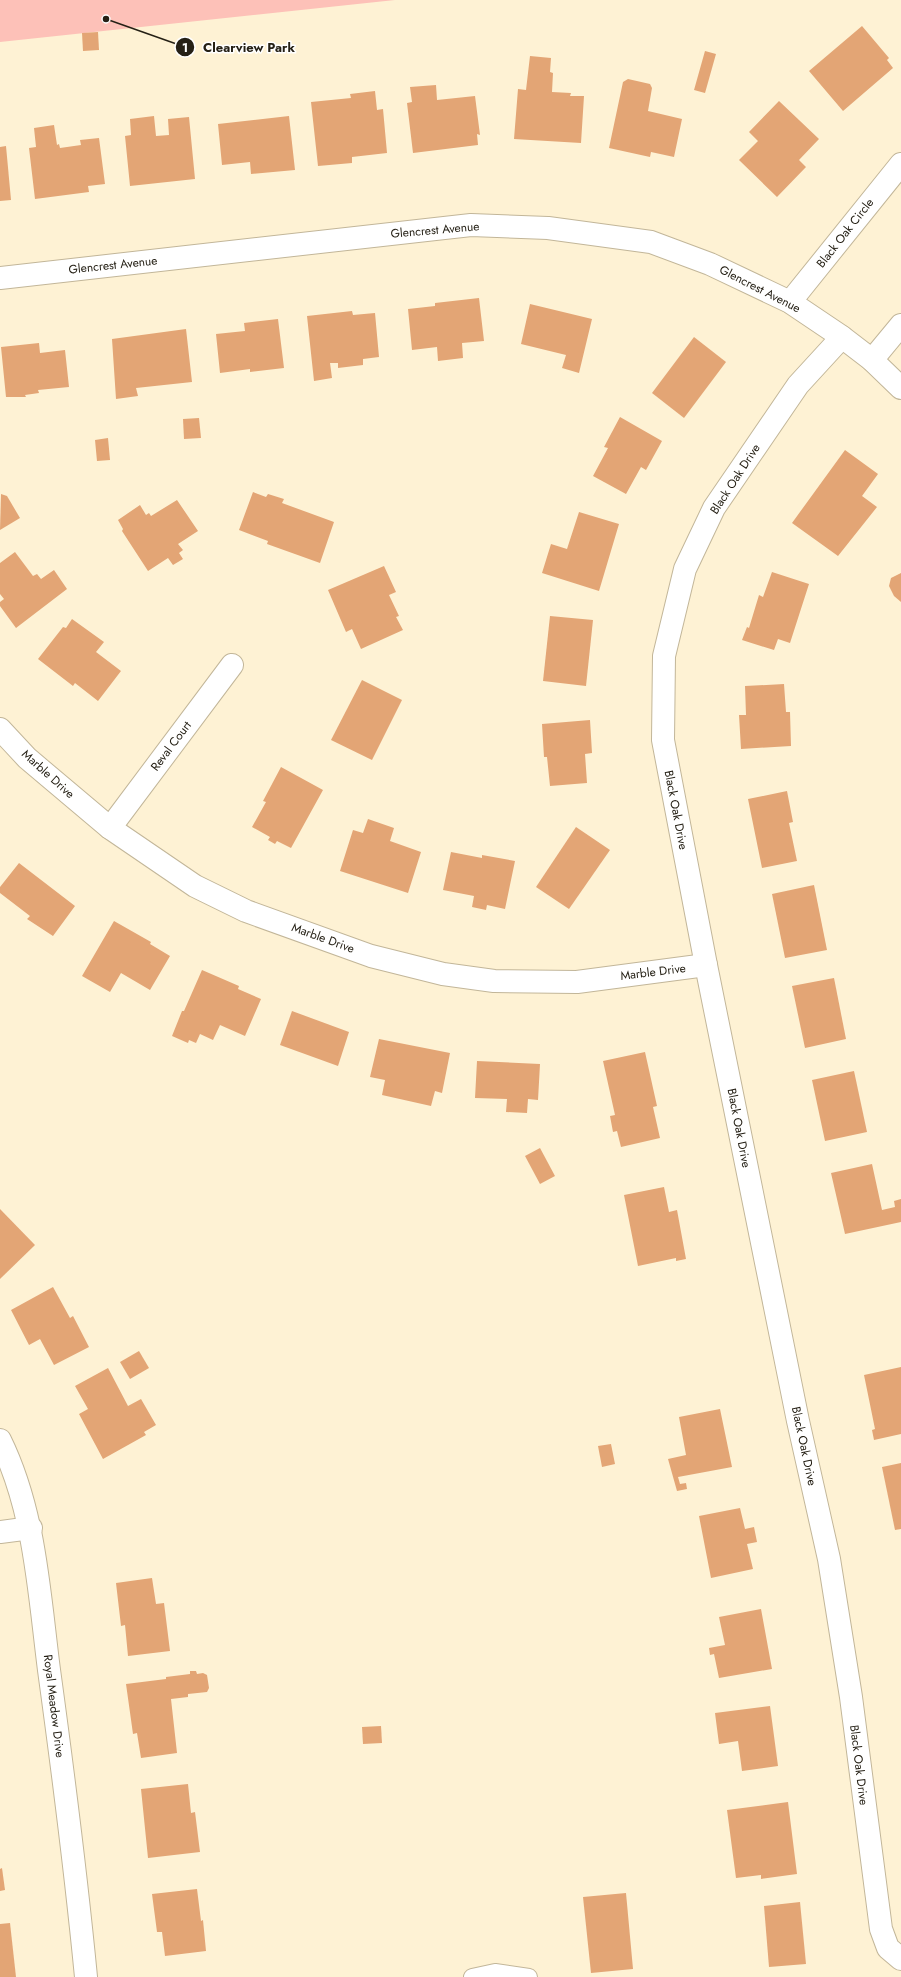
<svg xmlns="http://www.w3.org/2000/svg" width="901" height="1977" font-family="Jost,sans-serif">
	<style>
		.green { fill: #fdc1b8 }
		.building { fill: #e3a575 }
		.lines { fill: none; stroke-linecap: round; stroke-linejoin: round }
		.service-casing { stroke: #c2b699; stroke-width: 18 }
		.minor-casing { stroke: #c2b699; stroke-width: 24 }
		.service { stroke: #fff; stroke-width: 16 }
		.minor { stroke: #fff; stroke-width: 22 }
		.labels { text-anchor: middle; stroke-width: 3; stroke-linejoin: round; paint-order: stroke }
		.street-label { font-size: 12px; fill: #252015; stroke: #fff }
		.leader { fill: none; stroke: #252015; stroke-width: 1.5 }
		.callout-dot { fill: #252015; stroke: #fff; stroke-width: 1.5 }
		.mark-label { font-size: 12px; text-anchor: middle; font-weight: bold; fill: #fff }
		.callout-label { font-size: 13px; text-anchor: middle; font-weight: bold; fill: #252015; stroke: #fff; stroke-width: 3; stroke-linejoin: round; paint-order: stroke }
	</style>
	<rect width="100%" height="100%" fill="#fef2d4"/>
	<polygon class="green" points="0,0 395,0 0,42"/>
	<g class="building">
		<polygon points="862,26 889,58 887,60 893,68 843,111 809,71"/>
		<polygon points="98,32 99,50 83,51 82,33"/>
		<polygon points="705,51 716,54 705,93 694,90"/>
		<polygon points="530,56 551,58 550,72 553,73 552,92 571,93 570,96 584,96 581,143 514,139 518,89 526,90"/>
		<polygon points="628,79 650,84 652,88 648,111 682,119 674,157 651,152 650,157 609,148 623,82"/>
		<polygon points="436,85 437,100 475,96 480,135 477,134 478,145 413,153 407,103 412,102 410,87"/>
		<polygon points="375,91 377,110 383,109 387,153 352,157 352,163 318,166 311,102 351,98 350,94"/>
		<polygon points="779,101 819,139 799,160 806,167 777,197 739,160 758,141 749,132"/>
		<polygon points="154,116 156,136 169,135 168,119 189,117 195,179 130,186 125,136 131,135 130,119"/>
		<polygon points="289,116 295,170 251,174 250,162 222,165 218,124"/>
		<polygon points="54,125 57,145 59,144 60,148 81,145 80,140 99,138 105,184 88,186 89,192 35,199 29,148 36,147 34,128"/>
		<polygon points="6,146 11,200 0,201 0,147"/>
		<polygon points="479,298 484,341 462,343 463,358 438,361 437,347 412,350 408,309 435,306 435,303"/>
		<polygon points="530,304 592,319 579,373 562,368 566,355 521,344"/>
		<polygon points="352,311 353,315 375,313 379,357 363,359 363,365 338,368 338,363 330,363 332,378 314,381 307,316"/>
		<polygon points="278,319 284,368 250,372 250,369 220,373 216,334 245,331 244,323"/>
		<polygon points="186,329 192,382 136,388 138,396 116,399 112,339"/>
		<polygon points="694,337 726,362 684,418 652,393"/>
		<polygon points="39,343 40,353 65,350 69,387 38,390 39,393 25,395 26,397 6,397 1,347"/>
		<polygon points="620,417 662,441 646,470 641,467 626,494 593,476 608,448 604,447"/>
		<polygon points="199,418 201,438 184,439 183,419"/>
		<polygon points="108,438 110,460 97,461 95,440"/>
		<polygon points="845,450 878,474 862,496 877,507 838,556 792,523"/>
		<polygon points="253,492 266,497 268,494 284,499 282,503 334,522 320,563 267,544 268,541 239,530"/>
		<polygon points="1,494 7,496 20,518 0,530"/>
		<polygon points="177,500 198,531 178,544 183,550 179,553 183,559 173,565 168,558 148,571 122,531 123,529 118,520 140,505 146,515 149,513 151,516"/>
		<polygon points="579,512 619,524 599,591 542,573 551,544 567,549"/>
		<polygon points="15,552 33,576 37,574 41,579 54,570 67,589 16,628 0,606 0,602 4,599 0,594 0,563"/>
		<polygon points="384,566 396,592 389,595 399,616 396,617 403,630 361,649 352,629 346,632 328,590"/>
		<polygon points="772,572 809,584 790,643 778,639 774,650 742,640 747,627 749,628 759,595 763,597"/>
		<polygon points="901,573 901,602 894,596 889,586 891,578"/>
		<polygon points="550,616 593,620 586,686 543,681"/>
		<polygon points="72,619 104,642 96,652 121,671 98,701 75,683 73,686 38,659 63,627 66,628"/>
		<polygon points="362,680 402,700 372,760 331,740"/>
		<polygon points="784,684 786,712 790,712 791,746 741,749 739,715 746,715 745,686"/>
		<polygon points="590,720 592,753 585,754 587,783 550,786 547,757 544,757 542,724"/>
		<polygon points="281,767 323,790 291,848 277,841 275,844 268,840 270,837 252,827 266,802 263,801"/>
		<polygon points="787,791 793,822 789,823 797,861 762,868 748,799"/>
		<polygon points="368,819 394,828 390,841 421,852 408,893 340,871 353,830 363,833"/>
		<polygon points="576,827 610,850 569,909 536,887"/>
		<polygon points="451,852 482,858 482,855 515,861 505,909 487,905 486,910 472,907 474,896 443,890"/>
		<polygon points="19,863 75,906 53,936 27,919 30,916 0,893 0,887"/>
		<polygon points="814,885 827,950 785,958 772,894"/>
		<polygon points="114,921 151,942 150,944 170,956 150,990 121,973 110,992 82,976"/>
		<polygon points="202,970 239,986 238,989 261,999 245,1036 220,1025 213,1040 200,1034 196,1043 189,1040 188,1043 172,1036 182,1011 184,1011"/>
		<polygon points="834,978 846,1039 805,1048 792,986"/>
		<polygon points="292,1011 349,1032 338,1066 280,1045"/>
		<polygon points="379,1039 450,1053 442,1093 435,1091 431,1106 382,1095 385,1080 370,1077"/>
		<polygon points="645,1052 657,1106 653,1107 660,1138 621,1147 617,1131 613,1132 610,1116 615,1115 603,1061"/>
		<polygon points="477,1061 540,1064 538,1100 528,1099 527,1113 506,1112 507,1099 475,1098"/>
		<polygon points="854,1071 867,1132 825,1141 812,1080"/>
		<polygon points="540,1148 555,1176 540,1184 525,1156"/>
		<polygon points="872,1164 882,1210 895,1207 894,1201 901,1199 901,1222 845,1234 831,1173"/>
		<polygon points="664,1187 669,1212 677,1210 686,1259 676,1261 676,1258 638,1266 624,1195"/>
		<polygon points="0,1209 35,1245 0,1279"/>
		<polygon points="53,1287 70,1318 73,1316 89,1347 54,1365 40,1339 29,1345 11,1310"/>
		<polygon points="139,1351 149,1368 130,1379 120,1362"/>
		<polygon points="901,1367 901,1434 874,1440 872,1430 875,1429 864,1375"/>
		<polygon points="108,1368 128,1406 141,1399 156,1425 144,1432 146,1435 103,1459 79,1414 88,1409 75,1386"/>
		<polygon points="720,1409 732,1467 678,1477 680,1484 686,1483 687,1489 677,1491 668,1459 686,1455 679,1417"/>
		<polygon points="611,1444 615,1464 602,1467 598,1446"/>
		<polygon points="901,1463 901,1529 895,1530 882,1467"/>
		<polygon points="740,1508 745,1529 754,1527 757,1542 747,1544 753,1569 711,1578 699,1516"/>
		<polygon points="152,1578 156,1604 164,1603 170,1651 128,1656 125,1625 121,1626 116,1583"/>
		<polygon points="761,1609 772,1669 719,1678 714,1654 710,1655 709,1648 725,1645 719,1617"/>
		<polygon points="190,1671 196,1671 197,1674 203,1673 207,1675 209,1688 207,1692 188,1694 188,1697 171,1699 177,1753 141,1758 137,1733 133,1734 126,1684 166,1679 166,1677 190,1674"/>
		<polygon points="770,1706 778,1766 742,1771 738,1741 719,1744 715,1713"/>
		<polygon points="381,1726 382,1743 363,1744 362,1727"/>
		<polygon points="188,1784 191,1813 195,1812 200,1852 148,1858 141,1789"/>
		<polygon points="788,1802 797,1874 761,1879 761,1875 736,1878 727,1810"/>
		<polygon points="2,1868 5,1890 0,1891 0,1869"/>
		<polygon points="197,1889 201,1921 203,1920 206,1951 165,1956 162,1932 157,1932 152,1894"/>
		<polygon points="626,1893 633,1969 591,1973 583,1897"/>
		<polygon points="800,1902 806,1964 769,1967 764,1906"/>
		<polygon points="10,1923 16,1977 0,1977 0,1924"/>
	</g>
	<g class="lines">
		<defs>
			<polyline id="service" points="472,1977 495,1972 529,1977"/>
			<g id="minor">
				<polyline points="0,278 471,225 548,228 651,242 710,264 790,302 842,337 872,360 901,388"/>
				<polyline points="790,302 901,164"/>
				<polyline points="842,337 798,385 714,508 685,569 664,656 663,740 706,965 798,1421 829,1559 851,1697 881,1929 888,1948 901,1959"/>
				<polyline points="872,360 901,325"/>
				<polyline points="0,729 27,758 110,828 195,886 246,911 371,956 443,974 494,981 577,982 706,965"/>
				<polyline points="110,828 232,665"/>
				<path d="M 0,1440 C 35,1511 39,1592 49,1670 C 63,1772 76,1874 86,1977"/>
				<polyline points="0,1532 31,1528"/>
			</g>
		</defs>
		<use href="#service" class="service-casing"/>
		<use href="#minor" class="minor-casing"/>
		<use href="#service" class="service"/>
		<use href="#minor" class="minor"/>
	</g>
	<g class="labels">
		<g class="street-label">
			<text transform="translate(435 230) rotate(-5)" y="4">Glencrest Avenue</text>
			<text transform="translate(845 233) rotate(-52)" y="4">Black Oak Circle</text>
			<text transform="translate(113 265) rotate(-6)" y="4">Glencrest Avenue</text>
			<text transform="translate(760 289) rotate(27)" y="4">Glencrest Avenue</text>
			<text transform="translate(735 479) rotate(-57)" y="4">Black Oak Drive</text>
			<text transform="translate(171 746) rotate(-53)" y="4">Reval Court</text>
			<text transform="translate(48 774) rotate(42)" y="4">Marble Drive</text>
			<text transform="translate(676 810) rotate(79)" y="4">Black Oak Drive</text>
			<text transform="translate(323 938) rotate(20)" y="4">Marble Drive</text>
			<text transform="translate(653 972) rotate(-7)" y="4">Marble Drive</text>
			<text transform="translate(739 1128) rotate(79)" y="4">Black Oak Drive</text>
			<text transform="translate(804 1446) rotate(78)" y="4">Black Oak Drive</text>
			<text transform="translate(54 1706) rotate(83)" y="4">Royal Meadow Drive</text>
			<text transform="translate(859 1765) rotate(83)" y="4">Black Oak Drive</text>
		</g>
	</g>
	<path class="leader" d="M106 19L185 47"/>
	<g class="callout-dot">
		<circle cx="106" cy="19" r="4"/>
		<circle cx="185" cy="47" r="10"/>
	</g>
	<g class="mark-label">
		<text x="185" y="52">1</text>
	</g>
	<g class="callout-label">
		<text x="249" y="52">Clearview Park</text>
	</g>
</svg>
